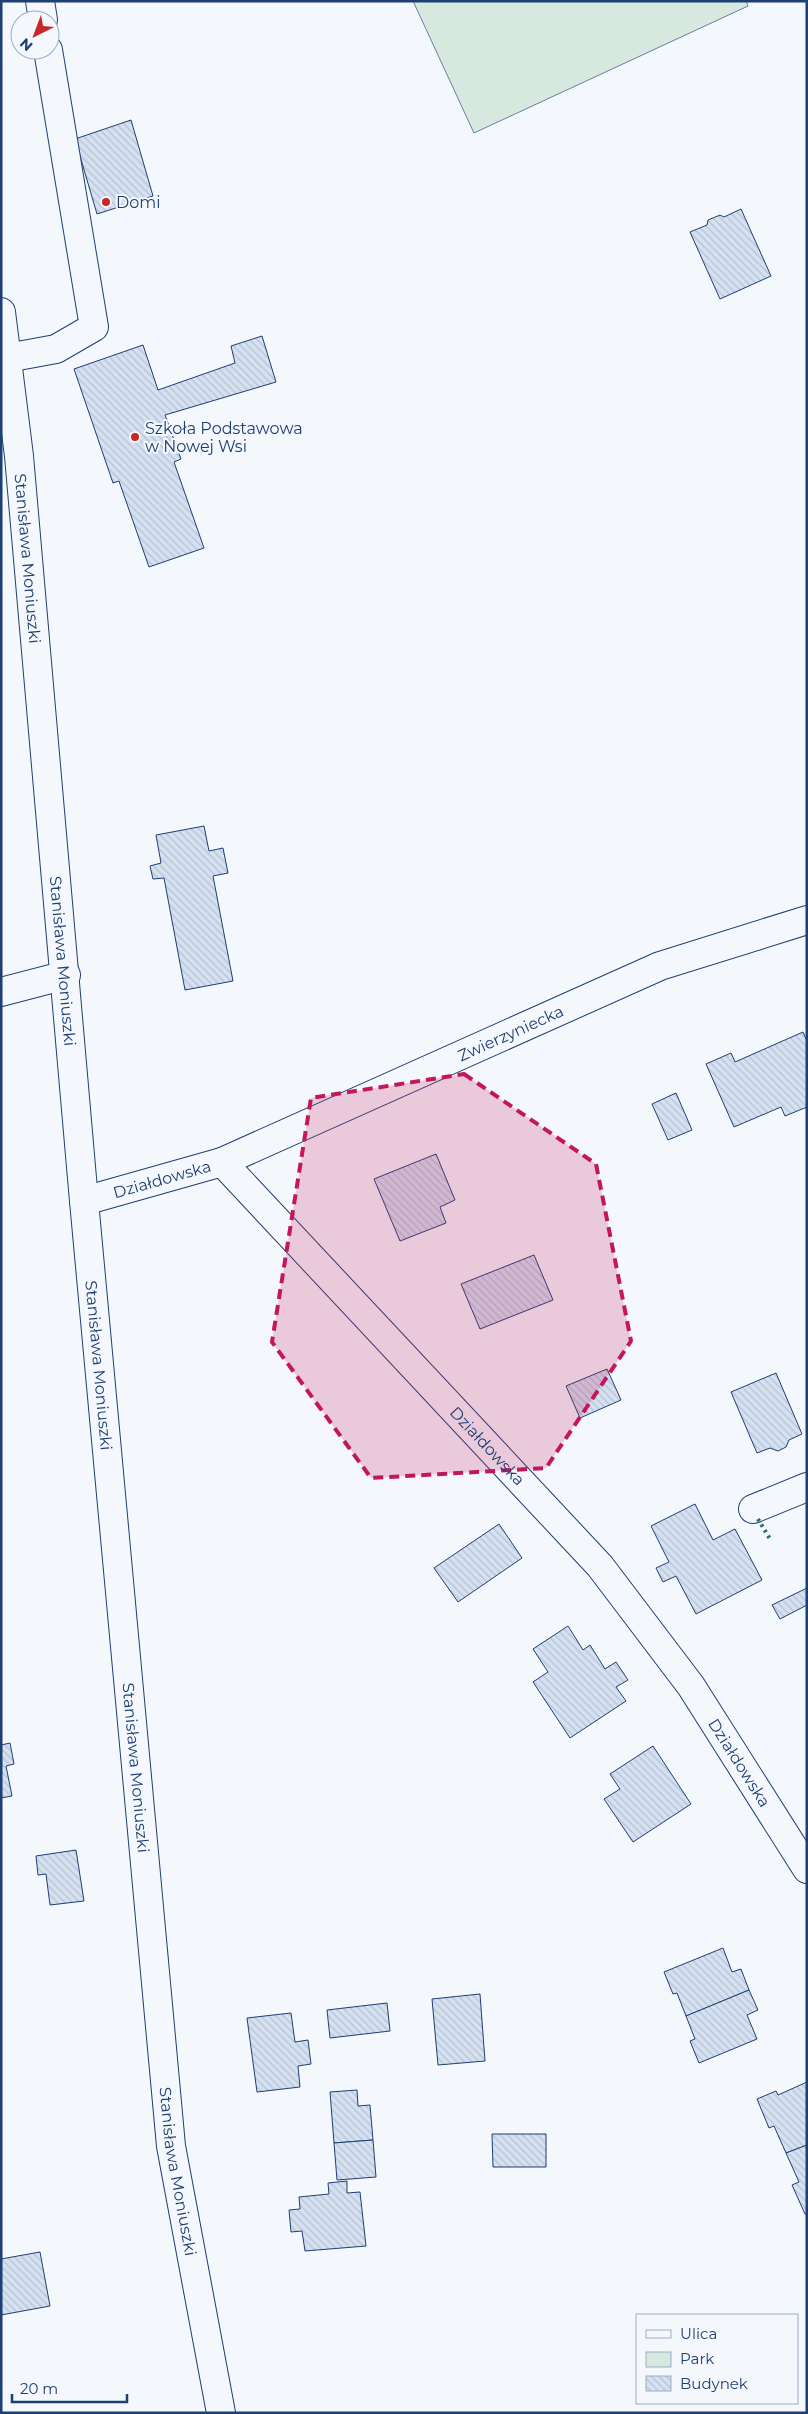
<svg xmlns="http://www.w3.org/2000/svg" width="808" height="2414" font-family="Montserrat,sans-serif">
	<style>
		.park { fill: #d7e8df; stroke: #687fa3 }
		.building { fill: url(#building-back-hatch); stroke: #1d3f73 }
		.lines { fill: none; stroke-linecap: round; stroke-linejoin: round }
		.minor-casing { stroke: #1d3f73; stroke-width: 30 }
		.major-casing { stroke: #1d3f73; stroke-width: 30 }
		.minor { stroke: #f4f7fb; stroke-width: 28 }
		.major { stroke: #f4f7fb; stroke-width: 28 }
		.hedge { stroke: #2c6c60; stroke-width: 4; stroke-dasharray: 2.5 4; stroke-linecap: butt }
		.marked { fill: #c2185b; fill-opacity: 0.2; stroke: #c2185b; stroke-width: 4; stroke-dasharray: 10 6; stroke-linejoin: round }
		.poi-dot { fill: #c62828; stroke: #f4f7fb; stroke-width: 2 }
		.labels { text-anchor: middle; stroke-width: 4; stroke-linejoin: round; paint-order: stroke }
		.poi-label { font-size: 16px; fill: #1d3f73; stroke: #f4f7fb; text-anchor: start }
		.street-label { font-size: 16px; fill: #1d3f73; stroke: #f4f7fb }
	</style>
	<defs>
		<pattern id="building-back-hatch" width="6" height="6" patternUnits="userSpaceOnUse" patternTransform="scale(1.25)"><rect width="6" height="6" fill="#d5e0f0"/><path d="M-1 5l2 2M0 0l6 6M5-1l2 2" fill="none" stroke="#b6c1d1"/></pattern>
	</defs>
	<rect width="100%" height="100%" fill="#f4f7fb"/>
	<polygon class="park" points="413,1 746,1 748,6 474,133"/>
	<g class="building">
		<polygon points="131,120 153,196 97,214 75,139"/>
		<polygon points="741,209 771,276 720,299 690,232 707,225 708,220 720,215 724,217"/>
		<polygon points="262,336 276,382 165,415 181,459 174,462 204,548 149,567 119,481 113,483 74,369 143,345 158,390 235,363 231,346"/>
		<polygon points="204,826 209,851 223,848 228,873 213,876 233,981 185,990 164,878 153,879 150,866 161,863 156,835"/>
		<polygon points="803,1032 807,1041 807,1107 785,1116 781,1107 734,1127 706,1064 731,1053 735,1062"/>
		<polygon points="676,1093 692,1130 668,1140 652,1104"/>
		<polygon points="436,1154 455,1200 440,1207 446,1223 400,1241 374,1179"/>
		<polygon points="534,1255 553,1300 480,1329 461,1284"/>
		<polygon points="607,1369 621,1400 580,1418 566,1386"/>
		<polygon points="776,1373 802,1434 789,1440 786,1447 778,1451 770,1448 757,1453 731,1392"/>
		<polygon points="695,1504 713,1540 735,1529 762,1580 696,1614 676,1576 663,1582 656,1568 669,1562 651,1526"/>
		<polygon points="499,1524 522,1558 458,1602 434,1568"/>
		<polygon points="807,1588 807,1605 780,1619 772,1605"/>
		<polygon points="568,1626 583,1650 590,1645 605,1669 616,1662 628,1680 616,1687 626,1701 570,1738 533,1682 548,1672 533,1649"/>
		<polygon points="10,1743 14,1764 6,1766 12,1796 1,1798 1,1745"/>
		<polygon points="653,1746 691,1804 633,1842 604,1799 620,1789 610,1774"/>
		<polygon points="76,1850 84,1901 50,1905 46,1874 38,1875 36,1856"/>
		<polygon points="723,1948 732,1972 741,1969 749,1990 686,2016 677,1993 673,1994 664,1972"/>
		<polygon points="749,1990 758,2010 747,2015 757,2039 699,2063 690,2041 695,2039 686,2016"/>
		<polygon points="480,1994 485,2061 438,2065 432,1999"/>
		<polygon points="387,2003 390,2031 330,2038 327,2010"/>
		<polygon points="291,2013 295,2042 308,2040 311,2064 298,2066 300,2087 257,2092 247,2018"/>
		<polygon points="807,2082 807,2145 786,2153 774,2126 769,2128 757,2099 776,2091 778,2095"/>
		<polygon points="357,2090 358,2106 370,2105 373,2140 334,2143 330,2092"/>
		<polygon points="492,2134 546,2134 546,2167 493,2167"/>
		<polygon points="373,2140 376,2177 337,2180 334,2143"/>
		<polygon points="807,2145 807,2214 805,2214 792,2185 799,2182 786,2153"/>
		<polygon points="347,2181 347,2193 360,2192 366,2246 305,2251 302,2231 291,2232 289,2210 300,2209 299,2197 329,2194 328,2183"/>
		<polygon points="40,2252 50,2306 1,2315 1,2259"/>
	</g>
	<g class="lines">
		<defs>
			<g id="minor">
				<polyline points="40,1 43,20"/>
				<polyline points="7,358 56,349 94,327 48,50"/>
				<polyline points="1,992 66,975"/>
				<path id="s1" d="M 222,1162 L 660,966 L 807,920"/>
				<path id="s2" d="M 84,1201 L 222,1162 L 600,1566 L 691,1686 L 807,1869"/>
				<polyline points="753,1509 807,1487"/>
			</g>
			<g id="major">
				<path id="s3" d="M 1,312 L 19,456 L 84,1201 L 171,2146 L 221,2413"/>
			</g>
		</defs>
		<use href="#minor" class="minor-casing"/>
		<use href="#major" class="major-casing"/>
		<use href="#minor" class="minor"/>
		<use href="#major" class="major"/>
		<polyline class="hedge" points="758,1519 770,1539"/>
	</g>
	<path class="marked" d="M 464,1074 L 596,1164 L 631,1341 L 546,1468 L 371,1478 L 272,1342 L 311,1098 Z"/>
	<g class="poi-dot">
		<circle cx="106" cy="202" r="5"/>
		<circle cx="135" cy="437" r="5"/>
	</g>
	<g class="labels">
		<g class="poi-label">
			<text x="116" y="208">Domi</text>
			<text x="145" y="434">Szkoła Podstawowa<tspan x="145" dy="18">w Nowej Wsi</tspan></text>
		</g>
		<g class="street-label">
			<text dy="6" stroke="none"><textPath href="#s3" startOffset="248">Stanisława Moniuszki</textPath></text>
			<text dy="6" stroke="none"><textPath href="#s3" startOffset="652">Stanisława Moniuszki</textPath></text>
			<text dy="6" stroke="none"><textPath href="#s1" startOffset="316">Zwierzyniecka</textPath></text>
			<text dy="6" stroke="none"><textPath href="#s2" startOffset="81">Działdowska</textPath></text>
			<text dy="6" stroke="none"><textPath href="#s3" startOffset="1058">Stanisława Moniuszki</textPath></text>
			<text dy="6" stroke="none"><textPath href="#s2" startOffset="532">Działdowska</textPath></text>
			<text dy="6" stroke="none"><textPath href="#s2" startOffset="938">Działdowska</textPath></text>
			<text dy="6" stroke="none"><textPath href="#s3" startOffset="1462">Stanisława Moniuszki</textPath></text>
			<text dy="6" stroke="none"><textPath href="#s3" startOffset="1868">Stanisława Moniuszki</textPath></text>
		</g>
	</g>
	<rect width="808" height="2414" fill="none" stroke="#1d3f73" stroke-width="5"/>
	<rect x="636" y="2314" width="162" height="90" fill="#f4f7fb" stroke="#9eadc5"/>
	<rect x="646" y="2330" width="25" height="8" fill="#f4f7fb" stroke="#9eadc5"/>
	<text x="680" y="2339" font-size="15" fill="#1d3f73">Ulica</text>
	<rect x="646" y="2352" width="25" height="15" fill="#d7e8df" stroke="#9eadc5"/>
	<text x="680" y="2364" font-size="15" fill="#1d3f73">Park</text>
	<rect x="646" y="2376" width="25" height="15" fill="url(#building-back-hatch)" stroke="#9eadc5"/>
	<text x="680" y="2389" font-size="15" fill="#1d3f73">Budynek</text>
	<g transform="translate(35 35) rotate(222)"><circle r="24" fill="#f4f7fb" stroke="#9eadc5"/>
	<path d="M0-4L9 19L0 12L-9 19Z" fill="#c62828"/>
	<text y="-8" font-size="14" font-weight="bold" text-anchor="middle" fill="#1d3f73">N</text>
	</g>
	<path d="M12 2394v8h115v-8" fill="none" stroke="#1d3f73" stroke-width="2.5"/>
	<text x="20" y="2394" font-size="15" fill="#1d3f73" stroke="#f4f7fb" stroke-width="4" paint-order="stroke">20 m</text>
</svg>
